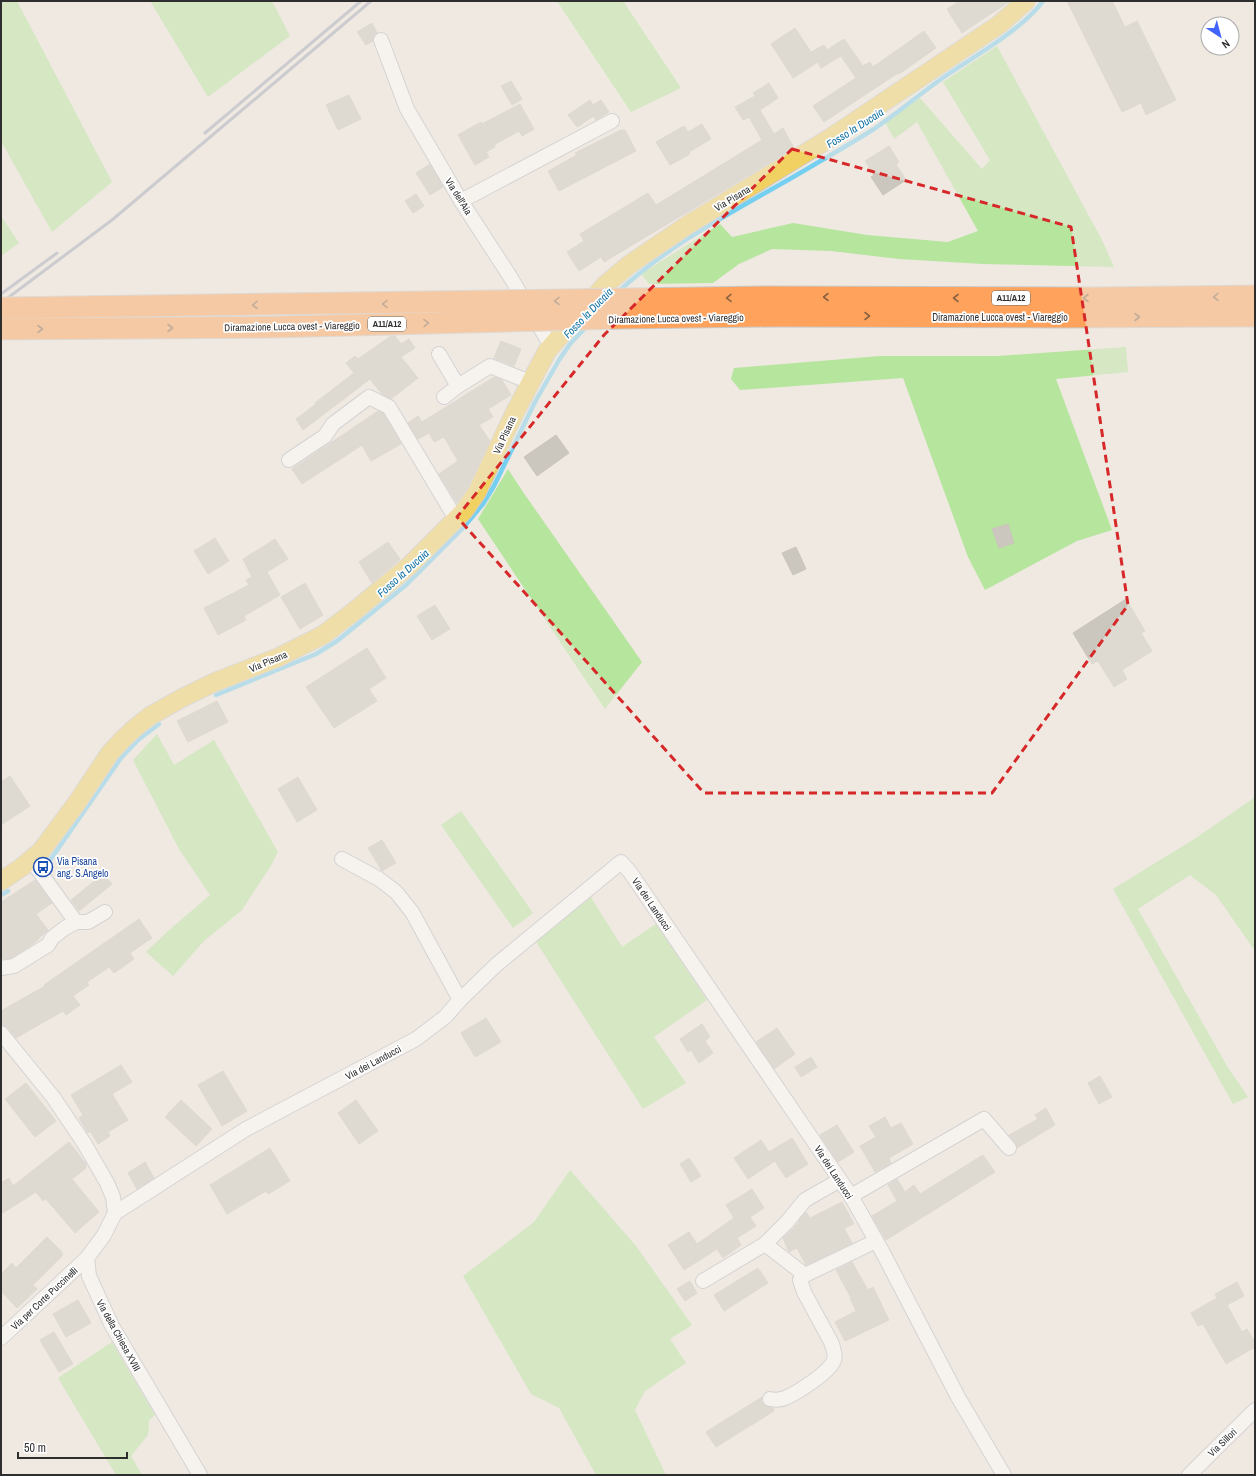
<svg xmlns="http://www.w3.org/2000/svg" width="1256" height="1476" font-family="'Archivo Narrow',sans-serif">
	<style>
		.green { fill: #b6e59e }
		.lines { fill: none; stroke-linecap: round; stroke-linejoin: round }
		.stream { stroke: #75cff0; stroke-width: 4.5 }
		.building { fill: #cbc7bf; stroke: #cbc5ba }
		.minor-casing { stroke: #b4b7c1; stroke-width: 16 }
		.major-casing { stroke: #c9c9c9; stroke-width: 20 }
		.highway-casing { stroke: #c9c9c9; stroke-width: 23 }
		.minor { stroke: #fff; stroke-width: 14 }
		.major { stroke: #f2d163; stroke-width: 18 }
		.highway { stroke: #ffa35c; stroke-width: 21 }
		.rail { stroke: #a3a6b8; stroke-width: 3 }
		.highway-bridge-casing { stroke: #c9c9c9; stroke-width: 23; stroke-linecap: butt }
		.highway-bridge { stroke: #ffa35c; stroke-width: 21 }
		.oneway { stroke: #8c6343 }
		.marked { fill: none; stroke: #d62828; stroke-width: 3; stroke-dasharray: 8 5; stroke-linejoin: round }
		.labels { text-anchor: middle; stroke-width: 3.5; stroke-linejoin: round; paint-order: stroke }
		.shield { fill: #fff; stroke: #6d6d6d; stroke-width: 1 }
		.shield-label { font-size: 9px; font-weight: bold; fill: #2e2e2e }
		.street-label { font-size: 10px; fill: #2e2e2e; stroke: #fff }
		.transit-label { font-size: 10px; fill: #164399; stroke: #fff; text-anchor: start }
		.water-label { font-size: 11px; font-style: italic; fill: #0d6fa3; stroke: #fff }
	</style>
	<rect width="100%" height="100%" fill="#efe9e1"/>
	<g class="green">
		<polygon points="1,1 17,1 112,182 52,232 1,141"/>
		<polygon points="150,1 272,1 290,36 208,97"/>
		<polygon points="557,1 623,1 681,88 631,112"/>
		<polygon points="997,46 1102,240 1114,267 983,264 899,259 831,251 772,249 739,264 713,283 649,284 641,274 720,224 732,237 793,223 867,235 948,242 978,231 917,122 894,139 885,122 920,98 982,169 990,160 943,82"/>
		<polygon points="1,216 19,243 1,256"/>
		<polygon points="1126,347 1128,372 1056,379 1112,530 1077,541 985,590 968,557 903,378 740,390 731,379 734,368 880,356 997,356"/>
		<polygon points="508,469 523,492 642,662 605,709 478,519"/>
		<polygon points="157,734 174,765 214,740 278,852 270,867 242,910 204,941 173,976 146,952 168,931 210,895 179,849 133,760"/>
		<polygon points="1255,797 1255,951 1216,895 1190,875 1138,909 1227,1066 1248,1097 1233,1104 1113,889 1196,838"/>
		<polygon points="461,811 533,913 513,928 441,825"/>
		<polygon points="589,894 622,947 656,924 707,1000 654,1037 686,1083 643,1109 535,940"/>
		<polygon points="570,1170 636,1246 692,1325 670,1339 686,1363 645,1391 635,1410 666,1475 596,1475 559,1408 531,1394 463,1276 534,1222"/>
		<polygon points="112,1342 155,1415 149,1420 148,1435 131,1456 142,1475 116,1475 58,1378"/>
	</g>
	<g class="lines">
		<g class="stream">
			<path d="M 618,292 C 677,237 749,204 817,163 C 836,152 855,141 874,129 C 899,112 922,92 947,75 C 975,56 1024,28 1043,1"/>
			<polyline points="216,695 316,654 337,641 406,585 463,528 483,504 494,486 535,402 559,360 570,344 588,325"/>
			<polyline points="44,869 121,758 138,740 159,724"/>
			<polyline points="1,895 8,891"/>
		</g>
	</g>
	<g class="building">
		<polygon points="960,1 1010,1 962,33 947,9"/>
		<polygon points="1067,1 1112,1 1125,27 1137,21 1176,100 1146,115 1141,103 1122,112"/>
		<polygon points="372,23 377,33 374,35 373,41 366,45 357,32"/>
		<polygon points="795,28 811,52 824,45 827,50 844,39 863,66 870,62 873,67 924,31 936,48 899,74 898,73 824,122 813,106 856,78 841,56 821,68 818,62 793,78 771,44"/>
		<polygon points="511,81 522,99 512,105 501,86"/>
		<polygon points="769,83 778,98 760,110 774,134 783,128 794,148 604,262 601,257 579,271 567,252 584,241 580,234 648,193 656,205 762,140 749,117 743,120 735,107 755,96 753,93"/>
		<polygon points="349,95 361,119 338,130 326,105"/>
		<polygon points="590,100 593,105 601,100 609,112 596,120 594,116 577,127 568,115"/>
		<polygon points="520,104 534,129 522,136 519,131 494,145 495,147 486,152 489,157 475,165 458,135 481,122 482,124"/>
		<polygon points="702,124 711,139 689,152 690,154 670,165 656,142 684,126 688,132"/>
		<polygon points="621,130 625,130 636,151 559,191 548,171 577,155 575,153"/>
		<polygon points="889,146 899,162 896,164 906,180 883,195 871,177 874,175 865,161"/>
		<polygon points="430,164 443,187 430,195 416,173"/>
		<polygon points="416,194 424,206 413,213 405,201"/>
		<polygon points="391,336 395,336 401,344 409,339 415,348 401,357 418,378 391,399 382,394 370,379 303,430 296,419 316,404 315,403 354,373 346,363 355,356 358,359"/>
		<polygon points="501,341 521,349 514,366 494,358"/>
		<polygon points="494,377 502,380 511,395 488,409 493,417 479,425 490,441 468,487 457,503 439,474 458,461 444,437 434,442 429,433 418,439 408,423 418,416 422,422"/>
		<polygon points="378,411 383,413 401,444 371,461 362,445 302,484 292,469"/>
		<polygon points="556,435 569,453 537,476 524,457"/>
		<polygon points="1008,524 1014,543 999,548 992,529"/>
		<polygon points="215,538 229,561 208,574 194,551"/>
		<polygon points="275,539 288,559 267,572 280,595 244,616 246,620 218,635 204,608 249,585 246,580 252,577 243,559"/>
		<polygon points="388,542 400,559 372,583 359,562"/>
		<polygon points="796,547 806,569 793,575 782,553"/>
		<polygon points="305,583 323,615 300,629 281,597"/>
		<polygon points="1126,599 1145,631 1141,633 1152,651 1122,670 1127,679 1114,687 1098,661 1092,664 1073,633"/>
		<polygon points="435,605 450,629 432,640 417,616"/>
		<polygon points="367,648 386,678 369,689 377,701 334,728 306,687"/>
		<polygon points="217,701 228,722 188,742 177,721"/>
		<polygon points="10,776 30,806 1,825 1,782"/>
		<polygon points="298,777 317,810 297,822 278,789"/>
		<polygon points="382,840 396,863 382,871 368,848"/>
		<polygon points="103,874 112,884 79,911 71,900"/>
		<polygon points="35,880 52,903 36,914 48,930 34,943 11,958 3,959 1,956 1,902"/>
		<polygon points="139,919 152,938 130,953 134,959 114,973 109,967 87,982 89,985 73,996 80,1005 66,1015 63,1011 16,1038 7,1027 1,1025 1,1011 45,986 44,985"/>
		<polygon points="486,1018 501,1042 475,1057 461,1033"/>
		<polygon points="702,1024 710,1037 705,1041 713,1053 699,1063 691,1050 688,1052 680,1039"/>
		<polygon points="777,1028 795,1054 774,1069 756,1042"/>
		<polygon points="811,1057 817,1067 801,1077 795,1067"/>
		<polygon points="121,1065 132,1082 112,1094 128,1120 108,1132 110,1136 98,1144 90,1131 88,1133 79,1118 83,1115 71,1095"/>
		<polygon points="223,1071 247,1111 222,1126 198,1085"/>
		<polygon points="1100,1076 1112,1097 1099,1104 1088,1083"/>
		<polygon points="26,1083 56,1121 35,1137 5,1099"/>
		<polygon points="181,1100 212,1129 196,1146 165,1117"/>
		<polygon points="356,1100 378,1131 359,1144 338,1113"/>
		<polygon points="1046,1108 1055,1125 1017,1148 1016,1143 1009,1135 1038,1119 1035,1115"/>
		<polygon points="885,1117 891,1128 901,1123 913,1144 889,1158 891,1163 875,1172 860,1146 876,1137 869,1126"/>
		<polygon points="837,1125 854,1152 838,1162 820,1135"/>
		<polygon points="792,1138 808,1164 786,1178 769,1152"/>
		<polygon points="761,1140 775,1161 748,1179 734,1158"/>
		<polygon points="69,1142 86,1164 86,1168 72,1179 99,1212 75,1233 46,1199 43,1201 36,1192 1,1214 1,1183 9,1178 13,1186"/>
		<polygon points="270,1148 290,1181 268,1194 266,1191 227,1214 210,1185"/>
		<polygon points="983,1155 995,1172 886,1240 872,1216 897,1201 888,1185 897,1179 905,1192 914,1185 920,1194"/>
		<polygon points="689,1158 701,1176 691,1182 680,1164"/>
		<polygon points="145,1162 154,1178 137,1189 128,1173"/>
		<polygon points="752,1189 764,1208 750,1217 756,1226 737,1238 741,1245 723,1258 717,1249 684,1270 668,1245 689,1232 697,1244 734,1218 726,1205"/>
		<polygon points="842,1202 854,1224 844,1228 852,1243 806,1265 797,1248 789,1252 783,1238 795,1227 795,1226 799,1223 798,1222 806,1212 810,1218"/>
		<polygon points="47,1237 62,1252 62,1256 33,1285 37,1289 17,1308 1,1291 1,1274 12,1263 16,1268"/>
		<polygon points="852,1262 868,1290 873,1287 889,1320 845,1341 835,1322 856,1311 850,1298 851,1298 836,1270"/>
		<polygon points="758,1268 768,1283 724,1311 714,1295"/>
		<polygon points="690,1281 697,1293 685,1301 677,1289"/>
		<polygon points="1237,1282 1244,1296 1227,1305 1242,1332 1247,1329 1255,1342 1255,1347 1226,1364 1203,1324 1198,1326 1191,1313 1217,1298 1215,1294"/>
		<polygon points="78,1300 91,1323 66,1337 53,1314"/>
		<polygon points="54,1332 73,1364 59,1372 40,1340"/>
		<polygon points="762,1397 762,1402 764,1405 773,1408 774,1411 716,1447 706,1432"/>
	</g>
	<g class="lines">
		<defs>
			<g id="minor">
				<polyline points="381,40 407,109 461,201 511,278 551,346"/>
				<polyline points="461,201 612,121"/>
				<polyline points="439,354 458,386 490,366 530,382"/>
				<polyline points="444,397 458,386"/>
				<polyline points="289,460 325,436 333,424 369,397 389,407 456,519"/>
				<polyline points="342,859 379,879 396,892 412,912 460,1000"/>
				<polyline points="31,860 76,922"/>
				<polyline points="1,968 14,966 48,945 52,938 65,928 76,922 88,922 105,912"/>
				<polyline points="1,1033 53,1097 84,1143 107,1183 113,1197 115,1213 104,1235 87,1258 89,1276 112,1326 200,1475"/>
				<polyline points="851,1196 984,1119 1009,1148"/>
				<polyline points="115,1213 246,1129 416,1039 445,1017 460,1000 496,965 621,862 630,872 851,1196 883,1253 958,1397 1004,1475"/>
				<polyline points="765,1244 805,1275"/>
				<polyline points="703,1281 765,1244 787,1222 805,1200 840,1180"/>
				<polyline points="1,1338 87,1258"/>
				<path d="M 770,1399 C 775,1400 780,1400 785,1398 C 797,1393 830,1372 834,1360 C 836,1354 833,1347 831,1342 L 804,1292 L 800,1280 L 805,1275 L 876,1241"/>
				<polyline points="1189,1475 1255,1410"/>
			</g>
			<polyline id="major" points="1,881 22,867 41,851 76,804 110,753 123,739 136,727 150,716 182,698 215,682 279,657 323,635 352,613 410,565 464,511 477,492 514,414 547,351 605,285 630,264 689,224 830,138 1000,24 1026,1"/>
			<g id="highway">
				<polyline points="768,297 1088,298 1255,296"/>
				<polyline points="772,316 1060,317 1255,316"/>
			</g>
		</defs>
		<use href="#minor" class="minor-casing"/>
		<use href="#major" class="major-casing"/>
		<use href="#highway" class="highway-casing"/>
		<use href="#minor" class="minor"/>
		<use href="#major" class="major"/>
		<use href="#highway" class="highway"/>
		<g class="rail">
			<polyline points="205,133 361,1"/>
			<polyline points="1,294 57,253"/>
			<polyline points="1,303 112,220 371,1"/>
		</g>
		<defs>
			<g id="highway-bridge">
				<polyline points="1,308 768,297"/>
				<polyline points="1,329 274,327 622,318 772,316"/>
			</g>
		</defs>
		<use href="#highway-bridge" class="highway-bridge-casing"/>
		<use href="#highway-bridge" class="highway-bridge"/>
	</g>
	<defs><path id="oneway-chevron" d="M-2-3.5L2.5 0L-2 3.5" fill="none" stroke-width="1.6" stroke-linecap="round" stroke-linejoin="round"/></defs>
	<g class="oneway">
		<use href="#oneway-chevron" transform="translate(826 297) rotate(-180)"/>
		<use href="#oneway-chevron" transform="translate(1216 297) rotate(179)"/>
		<use href="#oneway-chevron" transform="translate(729 298) rotate(179)"/>
		<use href="#oneway-chevron" transform="translate(956 298) rotate(-180)"/>
		<use href="#oneway-chevron" transform="translate(1086 298) rotate(180)"/>
		<use href="#oneway-chevron" transform="translate(557 301) rotate(179)"/>
		<use href="#oneway-chevron" transform="translate(385 304) rotate(179)"/>
		<use href="#oneway-chevron" transform="translate(255 305) rotate(179)"/>
		<use href="#oneway-chevron" transform="translate(867 316)"/>
		<use href="#oneway-chevron" transform="translate(1137 317)"/>
		<use href="#oneway-chevron" transform="translate(426 323) rotate(-1)"/>
		<use href="#oneway-chevron" transform="translate(170 328)"/>
		<use href="#oneway-chevron" transform="translate(40 329)"/>
	</g>
	<path d="M0 0H1256V1476H0ZM 792,149 L 1071,227 L 1128,605 L 992,793 L 704,793 L 457,517 L 604,335 Z" fill="#efe9e1" fill-opacity=".55" fill-rule="evenodd"/>
	<path class="marked" d="M 792,149 L 1071,227 L 1128,605 L 992,793 L 704,793 L 457,517 L 604,335 Z"/>
	<defs>
		<symbol id="bus-ring" viewBox="-11 -11 22 22"><circle r="9.5" fill="#fff" stroke="#1a4fb4" stroke-width="1.5"/><path d="M-5-6H5V4H4V6H2V4H-2V6H-4V4H-5ZM-3.5-4V0h7V-4ZM-3.5 1.2v1.5H-2V1.2ZM2 1.2v1.5H3.5V1.2Z" fill="#1a4fb4"/></symbol>
	</defs>
	<g fill-rule="evenodd">
		<use href="#bus-ring" x="32" y="856" width="22" height="22"/>
	</g>
	<g class="labels">
		<g class="shield">
			<rect x="992" y="291" width="38" height="14" rx="3"/>
			<rect x="368" y="317" width="38" height="14" rx="3"/>
		</g>
		<g class="shield-label">
			<text x="1011" y="301">A11/A12</text>
			<text x="387" y="327">A11/A12</text>
		</g>
		<g class="street-label">
			<text transform="translate(459 196) rotate(58)" y="4">Via dell'Aia</text>
			<text transform="translate(732 198) rotate(-31)" y="4">Via Pisana</text>
			<text x="1000" y="321">Diramazione Lucca ovest - Viareggio</text>
			<text transform="translate(676 318) rotate(-1)" y="4">Diramazione Lucca ovest - Viareggio</text>
			<text transform="translate(292 326) rotate(-1)" y="4">Diramazione Lucca ovest - Viareggio</text>
			<text transform="translate(504 435) rotate(-65)" y="4">Via Pisana</text>
			<text transform="translate(268 661) rotate(-23)" y="4">Via Pisana</text>
			<text transform="translate(652 904) rotate(56)" y="4">Via dei Landucci</text>
			<text transform="translate(373 1062) rotate(-28)" y="4">Via dei Landucci</text>
			<text transform="translate(834 1172) rotate(57)" y="4">Via dei Landucci</text>
			<text transform="translate(44 1298) rotate(-43)" y="4">Via per Corte Puccinelli</text>
			<text transform="translate(119 1335) rotate(61)" y="4">Via della Chiesa XVIII</text>
			<text transform="translate(1222 1442) rotate(-44)" y="4">Via Sillori</text>
		</g>
		<g class="transit-label">
			<text x="57" y="865">Via Pisana<tspan x="57" dy="12">ang. S.Angelo</tspan></text>
		</g>
		<g class="water-label">
			<text transform="translate(855 128) rotate(-32)" y="4">Fosso la Ducaia</text>
			<text transform="translate(588 313) rotate(-46)" y="4">Fosso la Ducaia</text>
			<text transform="translate(403 573) rotate(-42)" y="4">Fosso la Ducaia</text>
		</g>
	</g>
	<rect width="1256" height="1476" fill="none" stroke="#2e2e2e" stroke-width="4"/>
	<g transform="translate(1220 36) rotate(144)"><circle r="19" fill="#ffffff" stroke="#ababab"/>
	<path d="M0-3L7 15L0 10L-7 15Z" fill="#4264fb"/>
	<text y="-6" font-size="11" font-weight="bold" text-anchor="middle" fill="#2e2e2e">N</text>
	</g>
	<path d="M18 1452v6h109v-6" fill="none" stroke="#2e2e2e" stroke-width="2"/>
	<text x="24" y="1452" font-size="12" fill="#2e2e2e" stroke="#ffffff" stroke-width="3" paint-order="stroke">50 m</text>
</svg>
